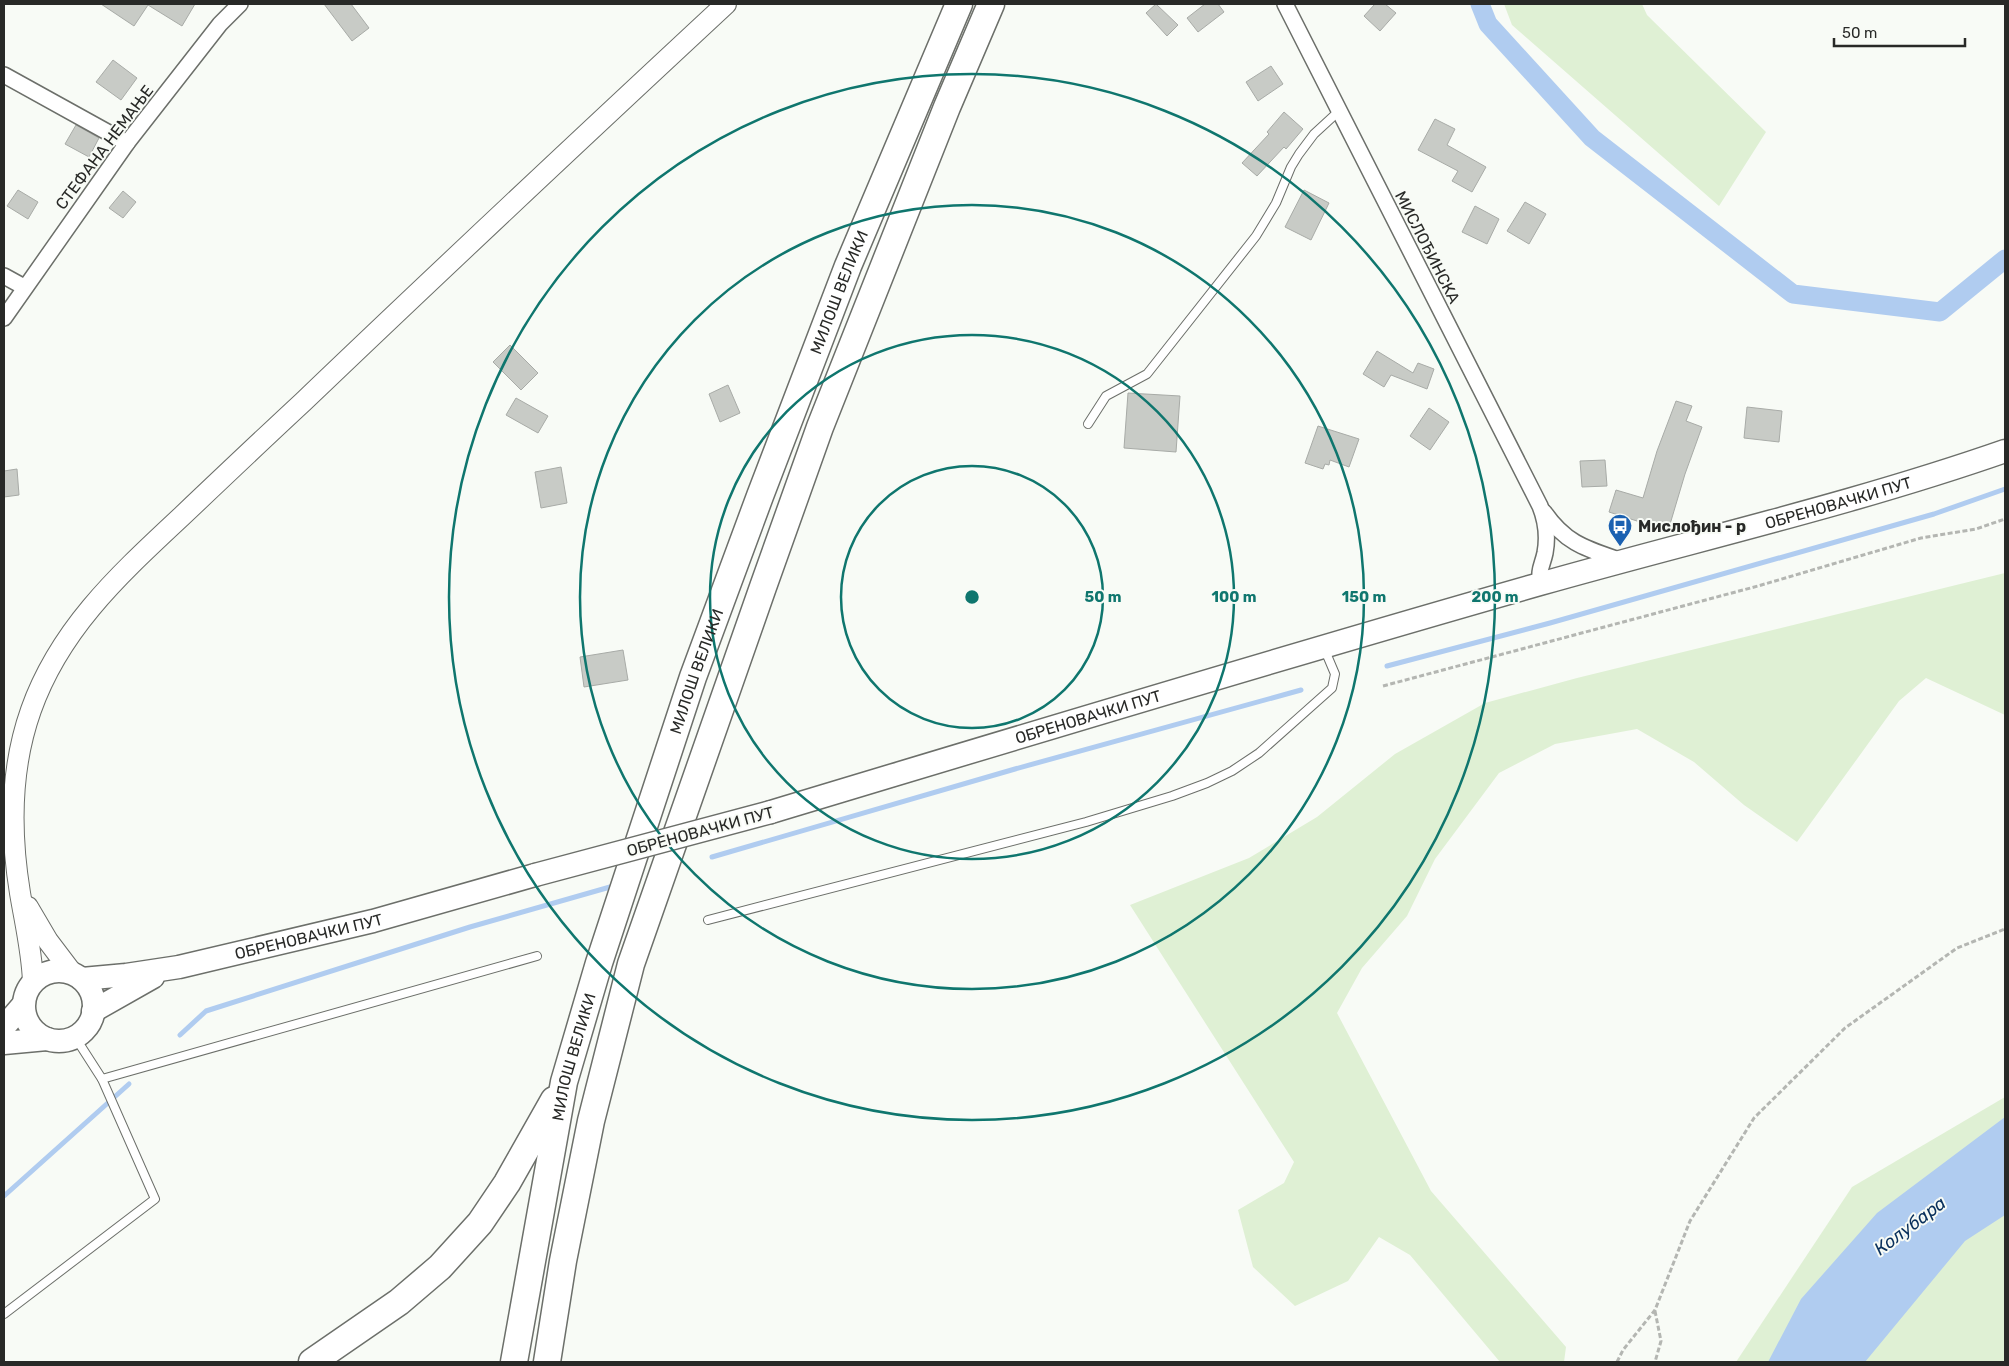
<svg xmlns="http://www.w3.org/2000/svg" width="2009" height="1366" font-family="Rubik,sans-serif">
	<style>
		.green { fill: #dff0d4 }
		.water { fill: #b0ccf0 }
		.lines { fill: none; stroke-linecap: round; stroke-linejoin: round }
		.stream { stroke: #b0ccf0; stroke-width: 5 }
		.canal { stroke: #b0ccf0; stroke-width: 19 }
		.building { fill: #c8cbc6; stroke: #a8aba7 }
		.lane-casing { stroke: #6c6f6a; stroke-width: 10 }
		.street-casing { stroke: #6c6f6a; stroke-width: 18 }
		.secondary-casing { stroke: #6c6f6a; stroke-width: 22 }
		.primary-casing { stroke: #6c6f6a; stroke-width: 25 }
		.highway-casing { stroke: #6c6f6a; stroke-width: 29 }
		.path { stroke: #b4b6b2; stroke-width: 3; stroke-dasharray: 5 2.5; stroke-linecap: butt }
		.lane { stroke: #fff; stroke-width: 8 }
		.street { stroke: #fff; stroke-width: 15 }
		.secondary { stroke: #fff; stroke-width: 20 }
		.primary { stroke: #fff; stroke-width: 22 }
		.highway { stroke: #fff; stroke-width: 26 }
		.primary-bridge-casing { stroke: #6c6f6a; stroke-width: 25; stroke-linecap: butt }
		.primary-bridge { stroke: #fff; stroke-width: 22 }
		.ring { fill: none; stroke: #0f766e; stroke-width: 2.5 }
		.labels { text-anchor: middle; stroke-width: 4; stroke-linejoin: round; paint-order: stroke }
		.street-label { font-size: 16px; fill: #282927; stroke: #f8fbf6 }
		.poi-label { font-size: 16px; font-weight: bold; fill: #282927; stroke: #f8fbf6; text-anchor: start }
		.water-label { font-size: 18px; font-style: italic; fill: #09305c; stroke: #f8fbf6 }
		.centre { fill: #0f766e; stroke: #f8fbf6; stroke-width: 2.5 }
		.ring-label { font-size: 15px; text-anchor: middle; font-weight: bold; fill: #0f766e; stroke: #f8fbf6; stroke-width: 4; stroke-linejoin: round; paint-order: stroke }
	</style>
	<rect width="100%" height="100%" fill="#f8fbf6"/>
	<g class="green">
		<polygon points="1504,4 1642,4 1647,15 1766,132 1719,206 1512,25"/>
		<polygon points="2005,573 2005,715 1926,678 1899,701 1797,842 1744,805 1694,762 1637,729 1555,744 1499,773 1435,859 1407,916 1362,968 1337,1013 1431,1191 1566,1347 1564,1362 1500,1362 1410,1255 1379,1237 1348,1281 1295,1306 1253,1267 1238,1210 1284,1183 1294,1162 1130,905 1249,858 1317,817 1395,754 1485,703 1577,678"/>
		<polygon points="2005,1097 2005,1362 1736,1362 1852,1187"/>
	</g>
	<polygon class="water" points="2005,1117 2005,1215 1965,1241 1865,1362 1768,1362 1801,1299 1877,1213"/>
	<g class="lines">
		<g class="stream">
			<polyline points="1387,666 1550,623 1934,514 2005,489"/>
			<polyline points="712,857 1015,769 1301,690"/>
			<polyline points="180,1035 206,1011 470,927 610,887"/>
			<polyline points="4,1196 129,1084"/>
		</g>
		<polyline class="canal" points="1480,4 1488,24 1592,138 1793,294 1940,312 2005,259"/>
	</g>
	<g class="building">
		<polygon points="101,4 195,4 182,26 148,5 134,26"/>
		<polygon points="324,4 351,4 369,28 352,41"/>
		<polygon points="1156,4 1178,25 1167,36 1146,13"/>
		<polygon points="1205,4 1218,4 1224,12 1198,32 1187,18"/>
		<polygon points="1375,4 1385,4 1396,13 1380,31 1364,16"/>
		<polygon points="113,60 137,78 121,100 96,82"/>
		<polygon points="1271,66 1283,84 1258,101 1246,82"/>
		<polygon points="1284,112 1303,129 1286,149 1284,147 1257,176 1242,163 1269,134 1267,132"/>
		<polygon points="1435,119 1455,129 1447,145 1486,167 1472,192 1452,181 1458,171 1418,150"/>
		<polygon points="76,125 99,138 89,157 65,144"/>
		<polygon points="18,190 38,202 28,219 7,206"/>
		<polygon points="1304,190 1329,203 1311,240 1285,227"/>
		<polygon points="123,191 136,202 123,218 109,208"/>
		<polygon points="1525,202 1546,214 1529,244 1507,231"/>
		<polygon points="1475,206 1499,219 1487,244 1462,232"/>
		<polygon points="510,345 538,373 521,390 493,362"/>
		<polygon points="1377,351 1413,373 1418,363 1434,369 1427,389 1391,375 1384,387 1363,374"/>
		<polygon points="728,385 740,413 720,422 709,394"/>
		<polygon points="1128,393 1180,396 1176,452 1124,448"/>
		<polygon points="516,398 548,416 538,433 506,415"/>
		<polygon points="1676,401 1692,406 1686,421 1702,427 1685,474 1668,531 1609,512 1616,490 1643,498 1657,451"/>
		<polygon points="1747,407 1782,411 1779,442 1744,438"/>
		<polygon points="1429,408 1449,422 1430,450 1410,436"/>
		<polygon points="1318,426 1359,439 1349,467 1330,460 1329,465 1325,464 1323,469 1305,463"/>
		<polygon points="1605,460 1607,486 1582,487 1580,461"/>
		<polygon points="561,467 567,503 541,508 535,472"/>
		<polygon points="17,469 19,495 4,497 4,471"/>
		<polygon points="623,650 628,680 584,687 580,657"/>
	</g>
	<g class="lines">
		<defs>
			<g id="lane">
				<polyline points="1088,424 1106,396 1147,374 1256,236 1276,203 1291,167 1299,154 1314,134 1339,111"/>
				<polyline points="708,920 1086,822 1172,796 1207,783 1232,771 1259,753 1332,688 1335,674 1324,648"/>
				<polyline points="102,1079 537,956"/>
				<polyline points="4,1314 155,1199 102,1079 75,1037"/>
			</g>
			<g id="street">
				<path d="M 1285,4 L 1540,506 C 1546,521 1548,537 1545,553 C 1542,567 1538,569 1541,584"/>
				<polyline points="4,75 127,143"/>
				<polyline points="4,276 24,287"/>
				<polyline points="4,318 127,143 220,24 240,4"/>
				<path d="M 1544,512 C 1566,544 1587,549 1622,561"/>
			</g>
			<g id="secondary">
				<polyline points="28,907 48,941 73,974"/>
				<path d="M 33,982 C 32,952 25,923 20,893 C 10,832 10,769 31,710 C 60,628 120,574 182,516 C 222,478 262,440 303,402 C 443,268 584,136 726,4"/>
			</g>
			<g id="primary">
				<path id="s1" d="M 771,812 C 1027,735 1283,657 1540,584 C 1695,540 1853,504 2005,451"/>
				<circle cx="59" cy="1006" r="35"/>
				<path id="s2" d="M 82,979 L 126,975 L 179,967 L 373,921 L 535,875"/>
				<polyline points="93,1011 153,977"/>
				<polyline points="4,1027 23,1005"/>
				<polyline points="4,1043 47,1039"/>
			</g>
			<g id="highway">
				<polyline points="312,1362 399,1302 440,1267 480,1223 507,1183 554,1100"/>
				<path id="s3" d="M 514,1362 L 564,1082 L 599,963 L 693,677 L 760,496 L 848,266 L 959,4"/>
				<polyline points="547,1362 563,1261 591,1121 631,964 763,587 820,427 947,107 991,4"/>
			</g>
		</defs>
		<use href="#lane" class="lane-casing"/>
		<use href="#street" class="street-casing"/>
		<use href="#secondary" class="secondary-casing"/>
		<use href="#primary" class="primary-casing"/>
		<use href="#highway" class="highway-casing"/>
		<g class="path">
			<polyline points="1383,686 1758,586 1921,538 1976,529 2005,519"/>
			<polyline points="1655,1311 1661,1341 1655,1362"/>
			<polyline points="1617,1362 1623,1350 1655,1310 1690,1221 1754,1118 1845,1028 1957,948 2005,929"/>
		</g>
		<use href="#lane" class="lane"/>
		<use href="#street" class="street"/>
		<use href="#secondary" class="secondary"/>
		<use href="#primary" class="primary"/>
		<use href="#highway" class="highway"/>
		<defs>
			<polyline id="primary-bridge" points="535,875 771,812"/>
		</defs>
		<use href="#primary-bridge" class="primary-bridge-casing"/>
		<use href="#primary-bridge" class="primary-bridge"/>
	</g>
	<g class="ring">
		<circle cx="972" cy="597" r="131"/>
		<circle cx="972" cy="597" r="262"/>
		<circle cx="972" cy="597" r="392"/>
		<circle cx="972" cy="597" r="523"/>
	</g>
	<defs>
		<symbol id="bus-pin" viewBox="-11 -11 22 30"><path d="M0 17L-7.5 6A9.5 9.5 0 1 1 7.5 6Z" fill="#1b61b1" stroke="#f8fbf6"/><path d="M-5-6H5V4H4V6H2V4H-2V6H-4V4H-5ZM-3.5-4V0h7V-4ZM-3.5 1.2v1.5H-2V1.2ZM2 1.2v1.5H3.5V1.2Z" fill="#fff"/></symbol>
	</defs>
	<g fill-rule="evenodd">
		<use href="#bus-pin" x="1606" y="512" width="28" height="38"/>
	</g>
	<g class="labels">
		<g class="street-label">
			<text transform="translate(104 147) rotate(-53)" y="6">СТЕФАНА НЕМАЊЕ</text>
			<text transform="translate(1428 247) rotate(63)" y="6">МИСЛОЂИНСКА</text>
			<text dy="6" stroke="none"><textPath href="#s3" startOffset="1121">МИЛОШ ВЕЛИКИ</textPath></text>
			<text dy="6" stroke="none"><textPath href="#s1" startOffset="1111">ОБРЕНОВАЧКИ ПУТ</textPath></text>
			<text dy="6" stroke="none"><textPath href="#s3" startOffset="716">МИЛОШ ВЕЛИКИ</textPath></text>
			<text dy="6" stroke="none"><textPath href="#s1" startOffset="331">ОБРЕНОВАЧКИ ПУТ</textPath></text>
			<text transform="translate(700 831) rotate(-15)" y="6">ОБРЕНОВАЧКИ ПУТ</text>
			<text dy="6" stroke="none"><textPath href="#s2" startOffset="231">ОБРЕНОВАЧКИ ПУТ</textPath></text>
			<text dy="6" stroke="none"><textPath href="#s3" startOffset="311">МИЛОШ ВЕЛИКИ</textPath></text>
		</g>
		<g class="poi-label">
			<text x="1638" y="532">Мислођин - р</text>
		</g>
		<g class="water-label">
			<text transform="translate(1910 1226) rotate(-37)" y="6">Колубара</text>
		</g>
	</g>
	<circle cx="972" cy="597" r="8" class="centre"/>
	<g class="ring-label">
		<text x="1103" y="602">50 m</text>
		<text x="1234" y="602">100 m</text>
		<text x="1364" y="602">150 m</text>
		<text x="1495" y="602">200 m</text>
	</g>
	<rect width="2009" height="1366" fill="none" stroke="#282927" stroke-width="10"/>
	<path d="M1834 38v8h131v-8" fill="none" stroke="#282927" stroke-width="2.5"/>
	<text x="1842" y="38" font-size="15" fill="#282927" stroke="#f8fbf6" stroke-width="4" paint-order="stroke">50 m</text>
</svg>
